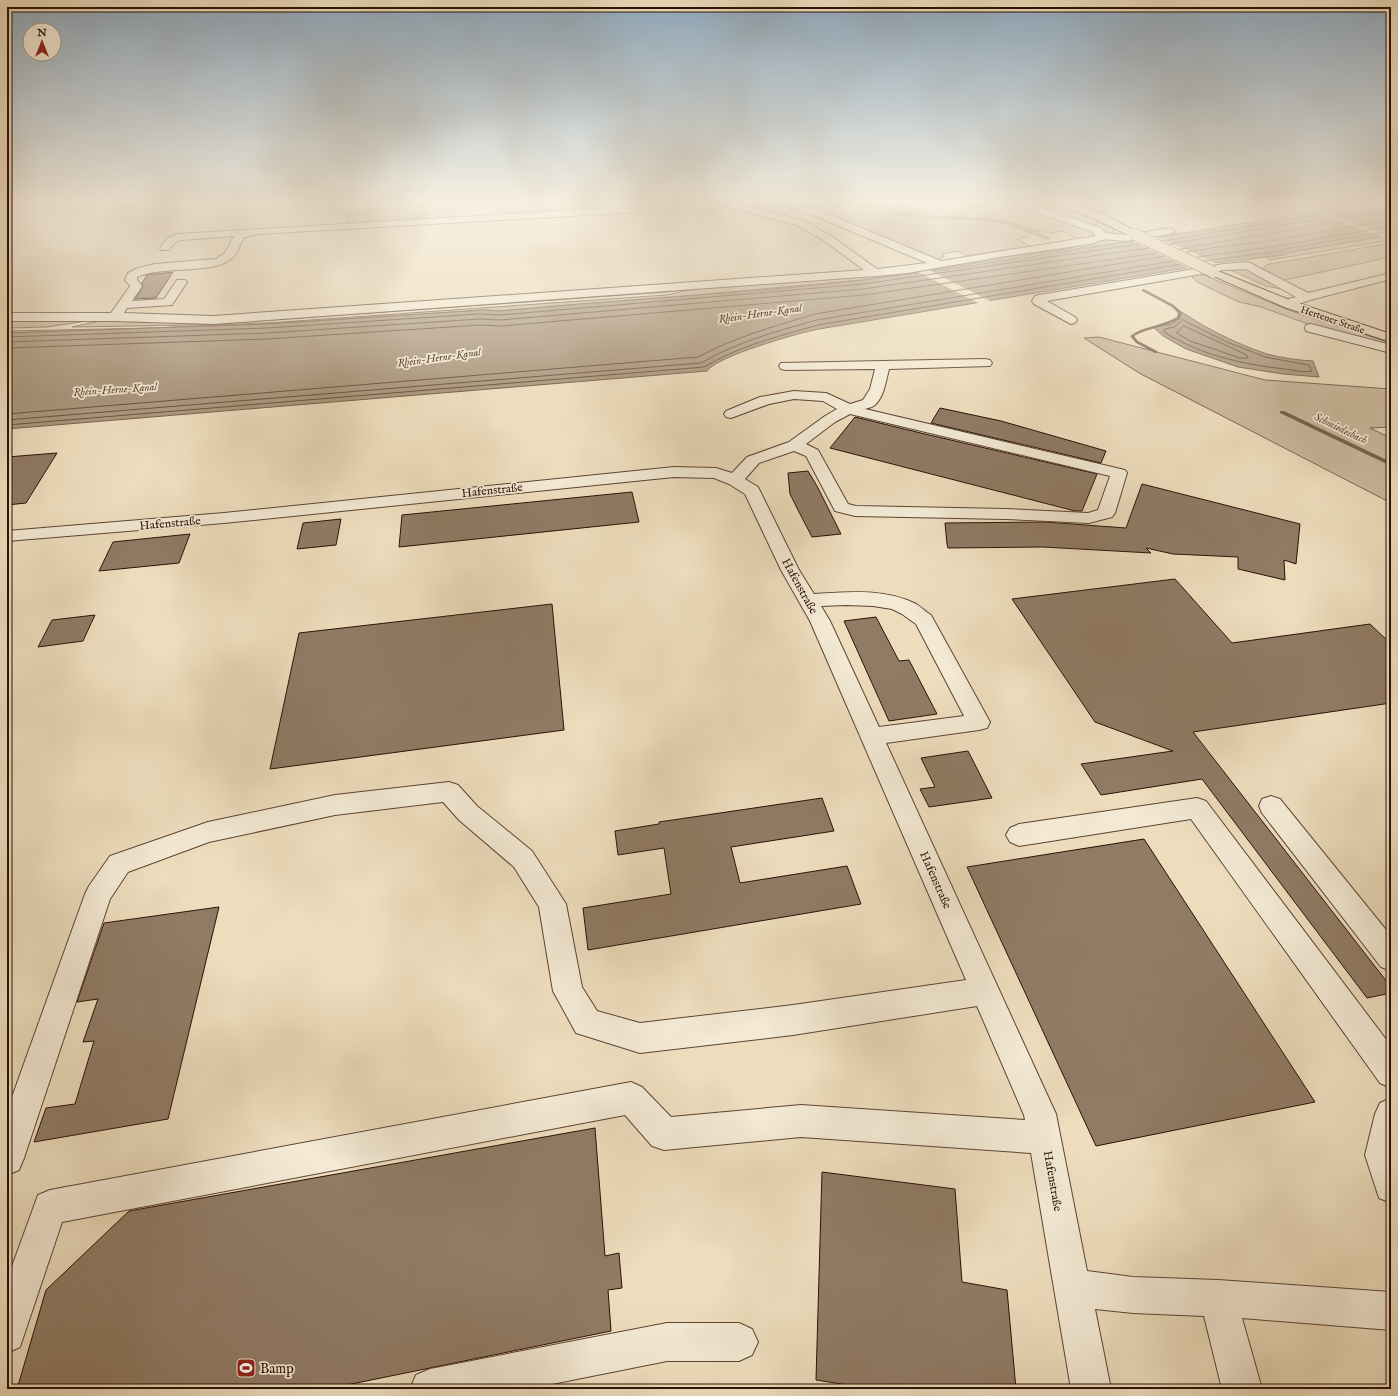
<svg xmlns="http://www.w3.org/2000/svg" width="1398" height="1396" font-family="'IM FELL English',serif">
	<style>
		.green { fill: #ccba9e; stroke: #7c6652 }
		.water { fill: #ab987f; stroke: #78624f }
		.pier { fill: #edddbd }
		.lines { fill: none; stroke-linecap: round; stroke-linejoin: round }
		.shore { stroke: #6b5442; stroke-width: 1 }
		.stream { fill: #78624f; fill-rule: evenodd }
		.building { fill: #907b65; stroke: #2b1106 }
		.minor-casing { stroke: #5c4434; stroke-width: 2 }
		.major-casing { stroke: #2b1106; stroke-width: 2 }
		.minor { fill: #f3e9d4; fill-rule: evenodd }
		.major { fill: #edddbd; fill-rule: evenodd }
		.major-bridge-casing { stroke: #2b1106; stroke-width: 12; stroke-linecap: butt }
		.major-bridge { stroke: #edddbd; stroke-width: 11 }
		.labels { text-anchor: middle; stroke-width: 3.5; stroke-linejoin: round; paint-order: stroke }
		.far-street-label { font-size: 10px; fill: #2b1106; stroke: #f3e9d4 }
		.far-water-label { font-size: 11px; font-style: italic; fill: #5e4736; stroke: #f3e9d4 }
		.street-label { font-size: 12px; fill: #2b1106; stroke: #f3e9d4 }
		.near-poi-label { font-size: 14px; fill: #2b1106; stroke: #f3e9d4; text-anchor: start }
	</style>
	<rect width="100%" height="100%" fill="#edddbd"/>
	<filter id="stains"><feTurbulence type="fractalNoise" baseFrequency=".005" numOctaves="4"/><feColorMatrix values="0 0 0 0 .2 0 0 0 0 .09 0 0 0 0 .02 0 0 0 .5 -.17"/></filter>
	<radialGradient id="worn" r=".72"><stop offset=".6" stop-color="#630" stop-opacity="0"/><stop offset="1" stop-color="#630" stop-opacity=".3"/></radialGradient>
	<g class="green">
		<polygon points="439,201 585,201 589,209 502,213 499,204 455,208 450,209 450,212 456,216 449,218 428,215 412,214 400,211 392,211 378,214 378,216 383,217 423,217 427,219 361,224 347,222 345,214 411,205 413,207 430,204 429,202"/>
		<polygon points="785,201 857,201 901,215 930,218 985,220 1008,224 1031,232 1027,237 1017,239 1030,246 966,256 959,251 943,254 944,257 937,259"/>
		<polygon points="863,201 924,201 1028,207 1094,230 1095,234 1092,237 1077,239 1062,231 1051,233 1036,231 1017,224 997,220 912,215 887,209"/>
		<path d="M 1017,201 C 1025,201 1034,200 1042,201 C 1067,206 1092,219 1115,230 L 1112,231 L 1123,236 L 1113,235 L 1097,226 Z"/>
		<polygon points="1171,232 1177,234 862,280 663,298 500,311 484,310 267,324 7,333 7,331 155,328 282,322 666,295 708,286 833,278 1061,250 1097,242"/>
		<polygon points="1391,235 1391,240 1270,260 1266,257 1283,255 1286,253"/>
		<polygon points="1391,243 1391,257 1280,281 1262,270 1265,266 1270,264"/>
		<polygon points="1226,268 1247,269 1286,290 1266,286"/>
		<polygon points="1199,273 1291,311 1391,343 1391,346 1308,324 1261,307 1239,302 1197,282 1192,277 1192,274"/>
		<polygon points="683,289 667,292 257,321 191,325 72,327 100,321 192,323"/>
		<polygon points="7,319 94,320 46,327 7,328"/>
		<polygon points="1099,337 1265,380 1391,389 1391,427 1370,428 1391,438 1391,503 1139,373 1084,338"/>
	</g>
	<g class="water">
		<path d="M 857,201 C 874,201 890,211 907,214 C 943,219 981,214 1016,224 C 1028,227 1039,233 1050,239 C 1043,240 1018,226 1007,224 C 978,217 948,220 919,217 C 897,215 878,208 857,201 Z"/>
		<path d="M 1312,201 L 1391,201 L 1391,235 L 1286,253 L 1283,255 L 1235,261 L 1228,261 L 819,329 C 798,333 717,356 707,371 L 7,429 L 7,333 L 267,324 L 484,310 L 500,311 C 621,299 742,294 863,280 C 1015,261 1166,236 1318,211 Z"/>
		<path d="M 1173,306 C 1201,326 1234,343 1267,354 C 1282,358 1297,360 1313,361 L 1319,377 L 1283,374 L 1238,367 L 1186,349 L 1163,336 L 1153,327 L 1172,324 L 1179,318 L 1180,313 Z"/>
	</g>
	<g class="pier">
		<polygon points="1313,209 1391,236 1391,237 1386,238 1307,210"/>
		<polygon points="1156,236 1218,264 1190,269 1130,240"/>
		<polygon points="927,269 992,302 980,304 916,271"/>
	</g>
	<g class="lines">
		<g class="shore">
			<polyline points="1163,241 1317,215 1321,210 1317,201"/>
			<path d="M 1170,244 L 1319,219 C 1327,215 1327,209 1323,201"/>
			<path d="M 1180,249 L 1321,225 C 1331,219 1334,212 1330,201"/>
			<polyline points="1187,252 1218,247 1263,242 1391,220"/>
			<polyline points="1197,257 1279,246 1391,226"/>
			<polyline points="1204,261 1281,251 1285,249 1391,231"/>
			<path d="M 1183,320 L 1227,342 L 1265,357 L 1309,365 L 1312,371 C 1304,373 1293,370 1284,369 C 1241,364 1201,355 1164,332 L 1165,329 L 1174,327 Z"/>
			<polygon points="1184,326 1247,355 1248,358 1240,358 1190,341 1177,333"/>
			<polyline points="7,337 267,328 479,314 500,315 863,284 1140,244"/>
			<polyline points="7,342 267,333 480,319 500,320 863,289 1148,248"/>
			<polyline points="7,348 267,339 480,325 501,326 864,295 1157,253"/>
			<path d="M 7,414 L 698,357 C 735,337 775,326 815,314 L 1165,256"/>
			<path d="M 7,420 L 701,363 C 737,342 777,331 817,320 L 1174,261"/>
			<path d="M 7,425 L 704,367 C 739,346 779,336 818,325 L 1182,264"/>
		</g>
		<g class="stream">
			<path d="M 1142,289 L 1144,289 L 1174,305 L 1182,313 L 1180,319 C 1166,327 1149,328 1134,336 L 1138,341 L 1157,351 L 1157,353 L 1155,353 L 1136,343 L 1130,336 C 1143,326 1162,326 1177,317 L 1178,313 L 1172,307 L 1142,291 Z"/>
			<polygon points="1280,411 1284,411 1391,462 1391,466 1280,413"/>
		</g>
	</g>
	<g class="building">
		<polygon points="173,272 156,298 135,299 143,287 142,283 147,275"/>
		<polygon points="940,408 1001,421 1106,451 1101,463 931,423"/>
		<polygon points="855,417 925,434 1097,474 1082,511 1075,511 830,448"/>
		<polygon points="57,453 26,503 7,505 7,457"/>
		<polygon points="808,471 817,486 841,534 812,537 799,512 790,494 788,473"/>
		<polygon points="1142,484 1300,524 1296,564 1284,560 1285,580 1238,569 1238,557 1173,554 1146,548 1151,553 1043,547 948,548 947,544 945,523 1045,522 1126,528"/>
		<polygon points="632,492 639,522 399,547 402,515"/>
		<polygon points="341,519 336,545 297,549 303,523"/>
		<polygon points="190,534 179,563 99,571 113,542"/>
		<polygon points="1175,579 1232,643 1370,624 1391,644 1391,703 1193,732 1391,987 1391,993 1367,998 1202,779 1101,795 1081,764 1173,751 1095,722 1012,599"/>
		<polygon points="552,604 564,730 270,769 299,633"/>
		<polygon points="95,615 83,641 38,647 52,620"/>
		<polygon points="876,617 899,661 909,660 937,714 889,721 844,621"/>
		<polygon points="968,751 992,798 929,807 920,789 935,787 921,758"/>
		<polygon points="822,798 834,831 731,847 740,883 847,866 861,904 588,950 583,908 671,894 664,848 618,855 615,831 659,824 659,822"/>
		<polygon points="1144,839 1315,1102 1096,1146 967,867"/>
		<polygon points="219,907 168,1119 34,1142 46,1108 75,1104 94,1041 83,1042 98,999 77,1002 104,923"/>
		<polygon points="595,1128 605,1256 619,1253 622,1288 608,1290 611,1331 327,1389 17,1389 46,1290 129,1211"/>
		<polygon points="822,1172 955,1189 962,1282 1007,1290 1016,1389 873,1389 816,1380"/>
	</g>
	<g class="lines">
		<defs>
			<g id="minor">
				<path d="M 728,201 L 804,221 L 831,236 L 877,269 L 927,263 L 810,214 L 774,203 L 772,201 L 787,201 L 818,210 L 941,261 L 1096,236 L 1093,232 L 1009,203 L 1007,201 L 1022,201 L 1101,228 L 1105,233 L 1126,235 L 1170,228 L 1175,231 L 1170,234 L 1126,241 L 1105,239 L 1090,244 L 1000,257 L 908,273 L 875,276 L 213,324 L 115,321 L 7,321 L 7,313 L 111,313 L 130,286 L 125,280 L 128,273 L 138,268 L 155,264 L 216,259 L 225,253 L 234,236 L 180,240 L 175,242 L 169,250 L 161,250 L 160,248 L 167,238 L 178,234 ZM 728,207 L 796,225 L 823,240 L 864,270 L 213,316 L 124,313 L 127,308 L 172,305 L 187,282 L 185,280 L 177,280 L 164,299 L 132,301 L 142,286 L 137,280 L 137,277 C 163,265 211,275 231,259 C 237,255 240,245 243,238 L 258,234 Z"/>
				<polygon points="1248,262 1308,293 1391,273 1391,279 1310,300 1293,306 1289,305 1287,302 1289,299 1296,297 1246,269 1224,270 1047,301 1075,317 1077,320 1075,323 1071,324 1034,304 1032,301 1035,296 1039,295 1224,264"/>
				<polygon points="1311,324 1391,345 1391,353 1306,331 1305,328 1306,325"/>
				<path d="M 985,359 L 990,360 L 992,363 L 990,366 L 889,369 C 886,380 884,397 875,405 C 873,407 868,408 865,409 L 1125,470 L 1127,473 L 1115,513 L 1112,517 L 1089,523 L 1006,519 L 855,516 L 835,511 L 806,456 L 794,451 L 759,463 L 745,479 L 758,487 L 760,491 L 799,570 L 814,594 C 847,592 885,588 916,604 C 921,607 926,612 931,615 L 990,722 L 987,728 L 979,730 L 886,743 L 1056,1114 L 1087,1271 L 1133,1277 L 1218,1280 L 1391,1292 L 1391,1330 L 1242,1318 L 1262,1389 L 1222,1389 L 1204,1316 L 1133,1313 L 1095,1309 L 1111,1389 L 1071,1389 L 1031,1153 L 801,1137 L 664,1150 L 652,1146 L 625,1115 L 62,1222 L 20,1347 L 7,1353 L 7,1280 L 38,1195 L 50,1190 L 631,1082 L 642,1087 L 671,1117 L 801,1105 L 1025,1120 L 1024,1115 L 977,1006 L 793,1035 L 640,1053 L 576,1033 L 553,991 L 539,907 L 514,867 L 459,820 L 443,802 L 335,815 L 209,842 L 128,872 L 110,899 L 24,1158 L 19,1170 L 7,1175 L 7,1111 L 85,894 L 89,886 L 110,856 L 208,822 L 335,795 L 449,782 L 458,785 L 477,806 L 532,851 L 566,904 L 582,987 L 597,1011 L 640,1023 L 793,1005 L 966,980 L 810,621 L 781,570 L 745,494 L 729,484 L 714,478 L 674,477 L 224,523 L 7,541 L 7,531 L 224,513 L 674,467 L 716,468 L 732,473 L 747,457 L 789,442 L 825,416 L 837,409 L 823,401 L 794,399 L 769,404 L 731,418 L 726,417 L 724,414 L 726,411 L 760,397 L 794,391 L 826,393 L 850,404 L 863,400 L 870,389 L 875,369 L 786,370 L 781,369 L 779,366 L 781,363 ZM 850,414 L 1110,476 L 1098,510 L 1088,513 L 1006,509 L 856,506 L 848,504 L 818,450 L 806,444 L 835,422 ZM 846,605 L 873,606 L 892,609 L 902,614 L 916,624 L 964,716 L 879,727 L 830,621 L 821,606 Z"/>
				<polygon points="1271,796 1280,799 1391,936 1391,971 1381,967 1262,813 1259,806 1262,799"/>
				<polygon points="1197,798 1206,801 1391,1046 1391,1088 1380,1083 1191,819 1019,846 1010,842 1006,835 1010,828 1019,824"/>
				<polygon points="1391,1098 1391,1203 1379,1198 1365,1155 1375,1114 1380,1103"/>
				<polygon points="667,1323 739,1323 752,1329 758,1342 752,1355 739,1361 667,1361 527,1389 410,1389 416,1375 430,1369"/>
			</g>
			<g id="major">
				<path d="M 1052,201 C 1082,201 1111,219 1138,232 L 1139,234 L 1134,237 L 1130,236 L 1093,218 L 1054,203 Z"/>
				<polygon points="1213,269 1292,301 1391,334 1391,342 1284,307 1209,274 1207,272 1209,270"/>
			</g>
		</defs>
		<use href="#minor" class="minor-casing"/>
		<use href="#major" class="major-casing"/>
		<use href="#minor" class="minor"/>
		<use href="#major" class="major"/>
		<defs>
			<polyline id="major-bridge" points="1134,234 1213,272"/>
		</defs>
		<use href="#major-bridge" class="major-bridge-casing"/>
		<use href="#major-bridge" class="major-bridge"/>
	</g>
	<linearGradient id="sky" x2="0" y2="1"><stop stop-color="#8fa9be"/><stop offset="0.51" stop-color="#f7f0e1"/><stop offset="1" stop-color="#f7f0e1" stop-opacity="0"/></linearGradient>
	<rect width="1398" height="396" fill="url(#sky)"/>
	<defs>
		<symbol id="stadium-square" viewBox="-11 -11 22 22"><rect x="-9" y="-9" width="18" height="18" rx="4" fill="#8f2418" stroke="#f3e9d4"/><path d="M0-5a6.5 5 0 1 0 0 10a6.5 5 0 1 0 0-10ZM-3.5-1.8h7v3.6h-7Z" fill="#fff"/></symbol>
	</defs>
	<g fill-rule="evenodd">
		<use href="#stadium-square" x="235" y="1357" width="22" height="22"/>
	</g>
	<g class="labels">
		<g class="far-street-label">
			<text transform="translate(1333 319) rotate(19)" y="4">Hertener Straße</text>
		</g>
		<g class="far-water-label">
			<text transform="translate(760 313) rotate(-8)" y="4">Rhein-Herne-Kanal</text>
			<text transform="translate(439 357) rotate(-8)" y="4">Rhein-Herne-Kanal</text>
			<text transform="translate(115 389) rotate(-4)" y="4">Rhein-Herne-Kanal</text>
			<text transform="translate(1341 428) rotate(26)" y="4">Schmiedesbach</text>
		</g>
		<g class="street-label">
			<text transform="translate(492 490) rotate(-6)" y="4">Hafenstraße</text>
			<text transform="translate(170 523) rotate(-5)" y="4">Hafenstraße</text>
			<text transform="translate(800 586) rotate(61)" y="4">Hafenstraße</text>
			<text transform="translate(936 880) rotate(66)" y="4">Hafenstraße</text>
			<text transform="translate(1053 1181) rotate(80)" y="4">Hafenstraße</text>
		</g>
		<g class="near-poi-label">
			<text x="260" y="1373">Bamp</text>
		</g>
	</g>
	<rect width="1398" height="1396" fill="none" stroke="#edddbd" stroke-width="24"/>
	<rect x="8" y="8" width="1382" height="1380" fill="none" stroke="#2b1106" stroke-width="2"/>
	<rect x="12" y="12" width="1374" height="1372" fill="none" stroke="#2b1106"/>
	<g transform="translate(42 42)"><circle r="19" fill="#f3e9d4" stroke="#a39382"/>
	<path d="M0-3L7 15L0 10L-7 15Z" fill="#8f2418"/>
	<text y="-6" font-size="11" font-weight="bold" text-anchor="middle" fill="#2b1106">N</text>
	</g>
	<rect width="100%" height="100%" filter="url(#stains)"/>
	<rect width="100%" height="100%" fill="url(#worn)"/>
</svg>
